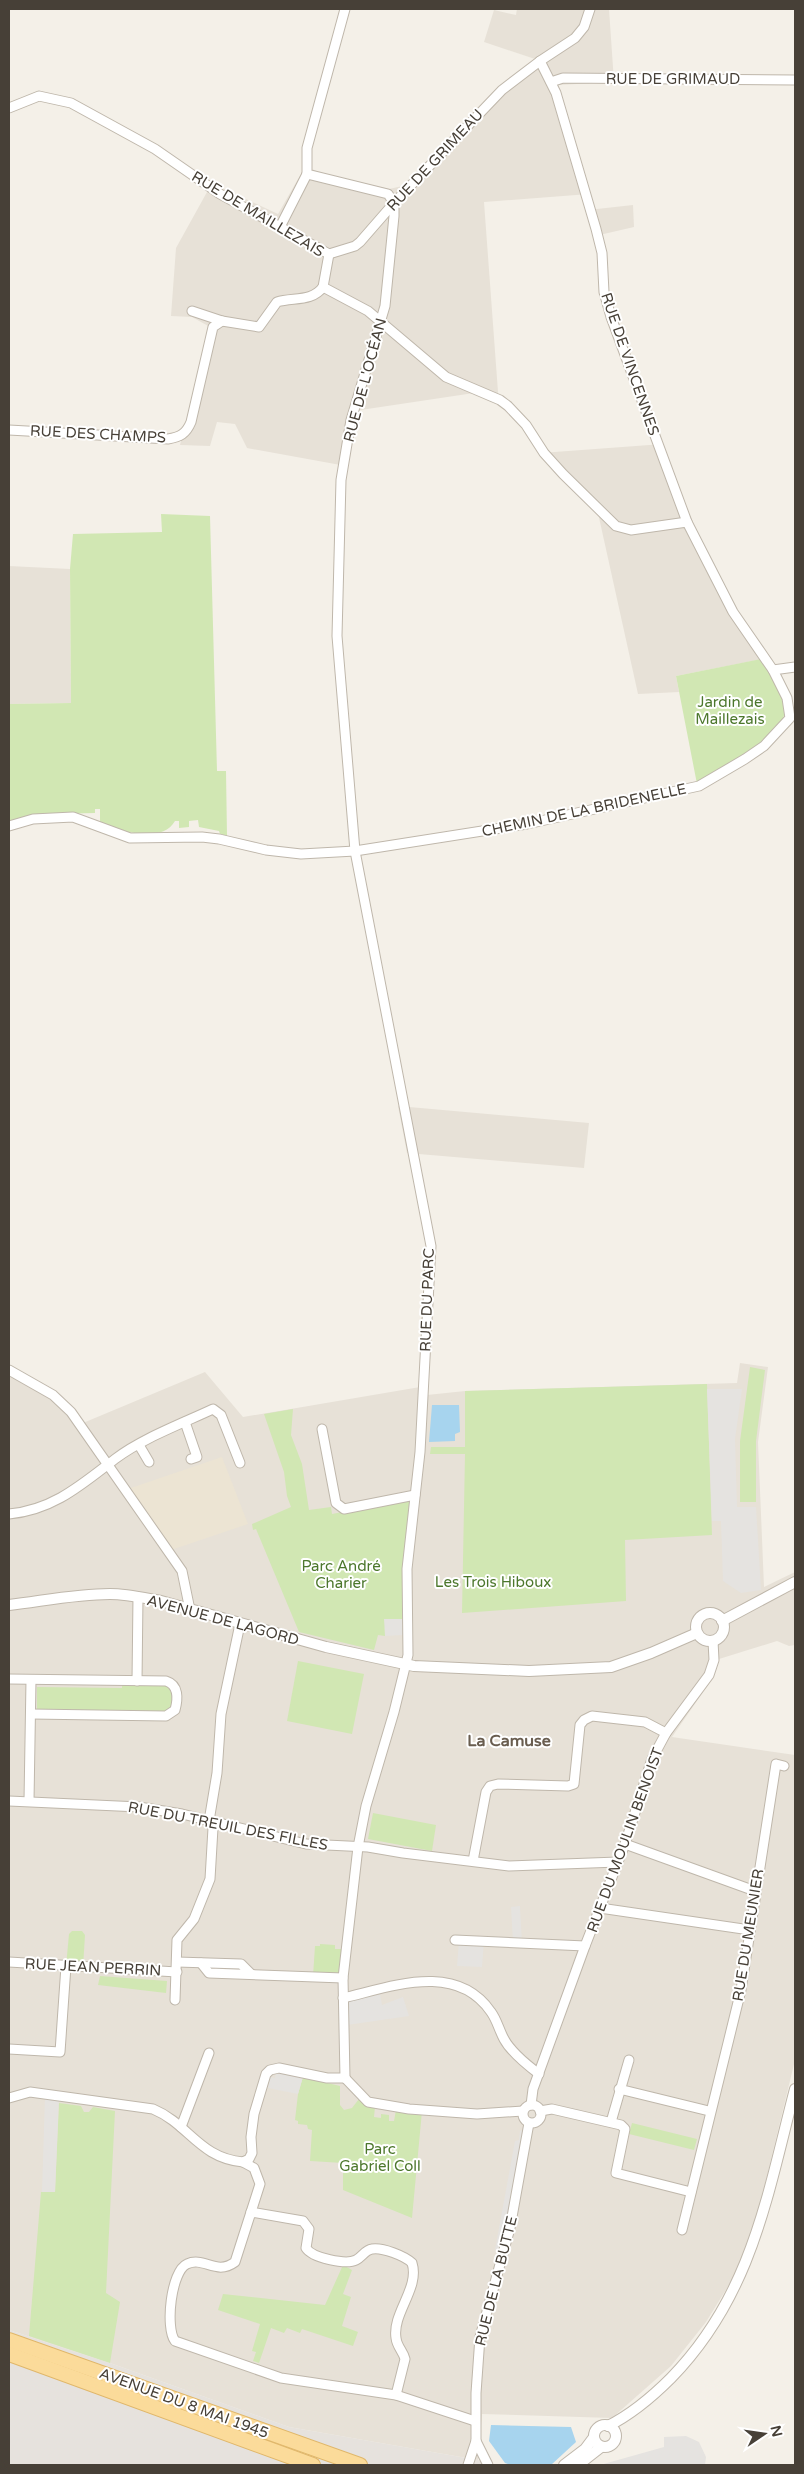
<svg xmlns="http://www.w3.org/2000/svg" width="804" height="2474" font-family="'Varela Round',sans-serif">
	<style>
		.residential { fill: #e7e1d7 }
		.industrial { fill: #e6e2dd }
		.education { fill: #ece4d3 }
		.green { fill: #d1e7b3 }
		.parking { fill: #e5e3e0 }
		.water { fill: #a7d4ee }
		.lines { fill: none; stroke-linecap: round; stroke-linejoin: round }
		.minor-casing { stroke: #bfb7ab; stroke-width: 11 }
		.tertiary-casing { stroke: #bfb7ab; stroke-width: 12 }
		.primary-casing { stroke: #e0b76a; stroke-width: 16 }
		.minor { stroke: #fff; stroke-width: 9 }
		.tertiary { stroke: #fff; stroke-width: 10 }
		.primary { stroke: #fbdb9a; stroke-width: 14 }
		.labels { text-anchor: middle; stroke-width: 4; stroke-linejoin: round; paint-order: stroke }
		.street-label { font-size: 15px; fill: #474037; stroke: #fff }
		.park-label { font-size: 15px; fill: #4c772c; stroke: #fff }
		.neighbourhood-label { font-size: 16px; font-weight: bold; fill: #695d4f; stroke: #fff }
	</style>
	<rect width="100%" height="100%" fill="#f4f0e8"/>
	<g class="residential">
		<polygon points="517,9 609,9 614,82 558,85 589,194 484,202 498,392 496,402 474,393 354,411 346,466 247,448 235,424 217,422 210,446 180,445 210,327 192,317 171,316 176,248 212,183 278,214 302,172 303,165 321,173 389,189 407,185 498,88 535,59 484,42 494,10 516,15"/>
		<polygon points="633,205 634,227 595,236 588,210"/>
		<polygon points="663,444 690,521 747,628 768,658 676,676 679,692 638,694 598,513 541,453"/>
		<polygon points="9,566 70,569 71,703 9,704"/>
		<polygon points="398,1106 589,1123 584,1168 407,1153"/>
		<polygon points="740,1363 768,1367 758,1442 764,1587 795,1572 795,1645 789,1646 777,1641 719,1659 708,1685 672,1737 795,1755 795,2060 752,2238 732,2280 706,2322 671,2366 612,2418 482,2414 478,2460 289,2427 110,2363 9,2330 9,1365 56,1393 83,1423 205,1372 243,1417 426,1386 427,1395 465,1391 737,1383"/>
	</g>
	<polygon class="industrial" points="9,2330 110,2363 289,2427 478,2460 491,2465 9,2465"/>
	<polygon class="education" points="222,1457 248,1524 168,1551 125,1490"/>
	<g class="green">
		<path d="M 161,514 L 210,516 L 217,771 L 226,771 L 227,836 L 220,834 L 219,831 L 199,827 L 198,820 L 189,821 L 189,827 L 179,828 L 179,821 L 175,821 C 162,844 121,831 100,824 L 100,809 L 95,809 L 95,813 L 53,814 L 9,823 L 9,704 L 71,703 L 70,569 L 73,534 L 162,532 Z"/>
		<path d="M 761,659 C 771,674 784,689 785,708 C 787,738 720,770 697,784 L 676,676 Z"/>
		<polygon points="750,1367 765,1370 756,1441 756,1502 740,1502 740,1441"/>
		<polygon points="707,1384 712,1535 625,1540 626,1601 462,1613 465,1454 430,1454 431,1447 465,1447 465,1391"/>
		<polygon points="293,1409 291,1435 302,1464 309,1510 331,1507 332,1514 403,1500 411,1502 410,1519 404,1550 402,1619 385,1619 385,1636 378,1635 374,1650 299,1632 256,1529 253,1530 252,1524 291,1507 287,1496 284,1472 264,1414"/>
		<polygon points="298,1661 364,1674 352,1734 287,1721"/>
		<polygon points="164,1683 171,1686 174,1705 169,1712 37,1710 37,1687 122,1688 122,1685"/>
		<polygon points="373,1813 436,1825 432,1851 368,1839"/>
		<polygon points="72,1931 82,1931 85,1935 83,1967 66,1966 69,1934"/>
		<polygon points="320,1944 335,1945 335,1949 346,1949 343,1978 313,1976 315,1946 320,1946"/>
		<polygon points="100,1976 167,1981 166,1993 98,1985"/>
		<polygon points="303,2077 340,2086 340,2105 344,2110 352,2108 359,2099 368,2106 375,2107 374,2117 381,2118 381,2114 389,2115 389,2121 394,2121 396,2110 422,2111 412,2218 343,2190 343,2163 310,2161 312,2130 308,2129 307,2125 298,2124 298,2121 295,2120 298,2094"/>
		<polygon points="59,2103 81,2106 84,2112 89,2112 93,2107 115,2111 106,2293 120,2302 110,2363 29,2336 41,2192 55,2192"/>
		<polygon points="632,2123 697,2139 694,2150 629,2134"/>
		<polygon points="343,2265 352,2270 343,2294 351,2297 342,2326 358,2332 353,2346 302,2329 300,2333 287,2328 284,2333 271,2328 259,2363 253,2361 256,2352 252,2351 260,2324 218,2310 223,2294 325,2305"/>
	</g>
	<g class="parking">
		<polygon points="707,1389 742,1389 735,1439 737,1507 756,1507 761,1590 741,1593 723,1581 721,1521 712,1521"/>
		<polygon points="384,1619 402,1619 403,1635 385,1636"/>
		<polygon points="520,1906 522,1943 513,1943 511,1907"/>
		<polygon points="459,1940 484,1941 482,1967 457,1966"/>
		<polygon points="380,1994 382,2005 403,1997 409,2016 347,2025 347,2001"/>
		<polygon points="276,2072 303,2077 298,2094 268,2088 270,2077 275,2078"/>
		<polygon points="45,2094 59,2096 55,2192 42,2192"/>
		<polygon points="528,2129 503,2254 495,2250 515,2141 519,2140 520,2131"/>
		<polygon points="686,2436 699,2442 706,2457 705,2465 600,2465 664,2447 664,2437"/>
	</g>
	<g class="water">
		<polygon points="432,1405 459,1405 460,1432 455,1434 455,1441 429,1442"/>
		<polygon points="491,2425 571,2427 576,2442 551,2465 511,2465 505,2463 489,2441"/>
	</g>
	<g class="lines">
		<defs>
			<g id="minor">
				<polyline points="345,9 307,148 307,174 388,194 394,203 394,216 385,306 351,420 341,480 337,636 355,851 431,1246 420,1452 407,1569 408,1655 394,1712 366,1806 358,1847 343,1978 345,2078"/>
				<polyline points="540,61 556,93 596,229 602,253 604,292 611,317 687,522"/>
				<polyline points="551,82 563,78 795,80"/>
				<polyline points="9,108 39,96 71,103 155,149 220,194 329,254 323,287 368,311 446,377 500,400 508,406 526,425 544,453 563,474 616,526 631,530 687,522 733,612 773,670 795,667"/>
				<polyline points="280,227 307,174"/>
				<polyline points="329,254 355,246 360,242 394,203 502,90 540,61 575,38 584,27 590,9"/>
				<path d="M 192,311 L 222,321 L 259,327 L 277,302 C 293,297 312,302 323,287"/>
				<path d="M 9,430 L 168,439 C 180,437 186,434 191,422 L 213,327 L 222,321"/>
				<polyline points="9,826 33,819 73,817 130,838 202,837 219,839 266,850 301,854 355,851 527,824 699,786 745,759 764,746 790,718 787,698 773,670"/>
				<polyline points="9,1370 53,1395 71,1412 182,1571 190,1610"/>
				<polyline points="185,1422 197,1457 191,1459"/>
				<polyline points="322,1429 336,1503 344,1509 415,1495"/>
				<polyline points="139,1445 149,1462"/>
				<path d="M 9,1514 C 53,1510 81,1485 115,1459 C 143,1438 181,1424 213,1409 L 221,1415 L 240,1463"/>
				<path d="M 9,1679 L 166,1681 C 179,1685 178,1699 175,1710 L 166,1716 L 31,1714"/>
				<polyline points="137,1681 138,1597"/>
				<polyline points="9,1801 139,1807 182,1814 306,1844 368,1847 403,1853 509,1866 618,1862"/>
				<polyline points="29,1801 31,1680"/>
				<polyline points="625,1844 755,1891"/>
				<polyline points="473,1861 486,1792 490,1786 498,1784 568,1786 574,1784 580,1725 584,1720 592,1716 645,1722 666,1733"/>
				<polyline points="600,1908 750,1930"/>
				<polyline points="455,1940 585,1946"/>
				<polyline points="9,1962 177,1972"/>
				<polyline points="177,1962 241,1964 251,1974"/>
				<polyline points="201,1963 209,1973 343,1978"/>
				<path d="M 343,1998 C 391,1987 456,1961 491,2012 C 497,2020 499,2030 504,2039 C 511,2052 527,2065 539,2074"/>
				<polyline points="175,2000 177,1940 194,1919 210,1879 213,1828 209,1821 217,1773 221,1714 240,1624"/>
				<polyline points="9,2049 60,2052 66,1966"/>
				<polyline points="345,2078 368,2102 409,2109 477,2114 523,2111"/>
				<polyline points="619,2089 709,2111"/>
				<path d="M 9,2098 L 30,2092 L 153,2109 C 189,2124 199,2158 243,2162 L 249,2159 L 252,2153 L 251,2137 L 254,2114 L 266,2074 L 270,2070 L 279,2068 L 327,2078 L 345,2078"/>
				<polyline points="531,2105 533,2089 585,1946 625,1844 652,1759 666,1733 709,1675 714,1660 713,1641"/>
				<circle cx="532" cy="2114" r="9"/>
				<polyline points="540,2111 552,2109 621,2125 625,2129 616,2173 691,2192"/>
				<polyline points="611,2122 629,2060"/>
				<polyline points="181,2127 209,2053"/>
				<path d="M 243,2162 L 254,2168 L 260,2184 L 235,2262 C 216,2276 204,2256 187,2264 C 171,2271 165,2328 175,2341 L 281,2378 L 396,2395 L 475,2421"/>
				<path d="M 251,2212 L 303,2221 L 309,2229 L 306,2248 C 312,2258 346,2265 356,2260 C 362,2257 365,2250 372,2249 C 382,2247 405,2256 412,2263 C 420,2288 392,2313 396,2338 C 397,2347 403,2351 405,2359 L 396,2395"/>
				<polyline points="682,2230 741,1990 776,1764 784,1766"/>
				<polyline points="476,2441 488,2465"/>
				<polyline points="468,2465 476,2441 476,2393 480,2337 510,2228 529,2123"/>
			</g>
			<g id="tertiary">
				<path d="M 9,1605 C 43,1601 76,1594 110,1594 C 127,1594 144,1598 161,1601 L 326,1647 L 414,1666 L 529,1671 L 611,1667 L 651,1653 L 697,1633"/>
				<circle cx="710" cy="1627" r="14"/>
				<polyline points="722,1621 795,1582"/>
				<circle cx="605" cy="2436" r="11"/>
				<path d="M 608,2426 C 632,2414 652,2397 671,2378 C 752,2295 767,2196 795,2089"/>
				<polyline points="564,2465 585,2449 594,2437"/>
				<polyline points="578,2465 601,2447"/>
			</g>
			<g id="primary">
				<polyline points="9,2340 360,2465"/>
				<polyline points="9,2354 313,2465"/>
			</g>
		</defs>
		<use href="#minor" class="minor-casing"/>
		<use href="#tertiary" class="tertiary-casing"/>
		<use href="#primary" class="primary-casing"/>
		<use href="#minor" class="minor"/>
		<use href="#tertiary" class="tertiary"/>
		<use href="#primary" class="primary"/>
	</g>
	<g class="labels">
		<g class="street-label">
			<text x="673" y="84">RUE DE GRIMAUD</text>
			<text transform="translate(435 160) rotate(-47)" y="5">RUE DE GRIMEAU</text>
			<text transform="translate(258 214) rotate(31)" y="5">RUE DE MAILLEZAIS</text>
			<text transform="translate(630 364) rotate(71)" y="5">RUE DE VINCENNES</text>
			<text transform="translate(365 380) rotate(-75)" y="5">RUE DE L'OCÉAN</text>
			<text transform="translate(98 434) rotate(3)" y="5">RUE DES CHAMPS</text>
			<text transform="translate(584 810) rotate(-12)" y="5">CHEMIN DE LA BRIDENELLE</text>
			<text transform="translate(427 1300) rotate(-88)" y="5">RUE DU PARC</text>
			<text transform="translate(223 1620) rotate(15)" y="5">AVENUE DE LAGORD</text>
			<text transform="translate(228 1826) rotate(11)" y="5">RUE DU TREUIL DES FILLES</text>
			<text transform="translate(625 1840) rotate(-70)" y="5">RUE DU MOULIN BENOIST</text>
			<text transform="translate(748 1935) rotate(-81)" y="5">RUE DU MEUNIER</text>
			<text transform="translate(93 1967) rotate(3)" y="5">RUE JEAN PERRIN</text>
			<text transform="translate(496 2281) rotate(-76)" y="5">RUE DE LA BUTTE</text>
			<text transform="translate(184 2403) rotate(20)" y="5">AVENUE DU 8 MAI 1945</text>
		</g>
		<g class="park-label">
			<text x="730" y="707">Jardin de<tspan x="730" dy="17">Maillezais</tspan></text>
			<text x="341" y="1571">Parc André<tspan x="341" dy="17">Charier</tspan></text>
			<text x="493" y="1587">Les Trois Hiboux</text>
			<text x="380" y="2154">Parc<tspan x="380" dy="17">Gabriel Coll</tspan></text>
		</g>
		<g class="neighbourhood-label">
			<text x="509" y="1746">La Camuse</text>
		</g>
	</g>
	<rect width="804" height="2474" fill="none" stroke="#474037" stroke-width="20"/>
	<g transform="translate(764 2434) rotate(77)" stroke="#ffffff" stroke-width="4" paint-order="stroke">
	<path d="M0-4L9 19L0 12L-9 19Z" fill="#474037"/>
	<text y="-8" font-size="14" font-weight="bold" text-anchor="middle" fill="#474037">N</text>
	</g>
</svg>
